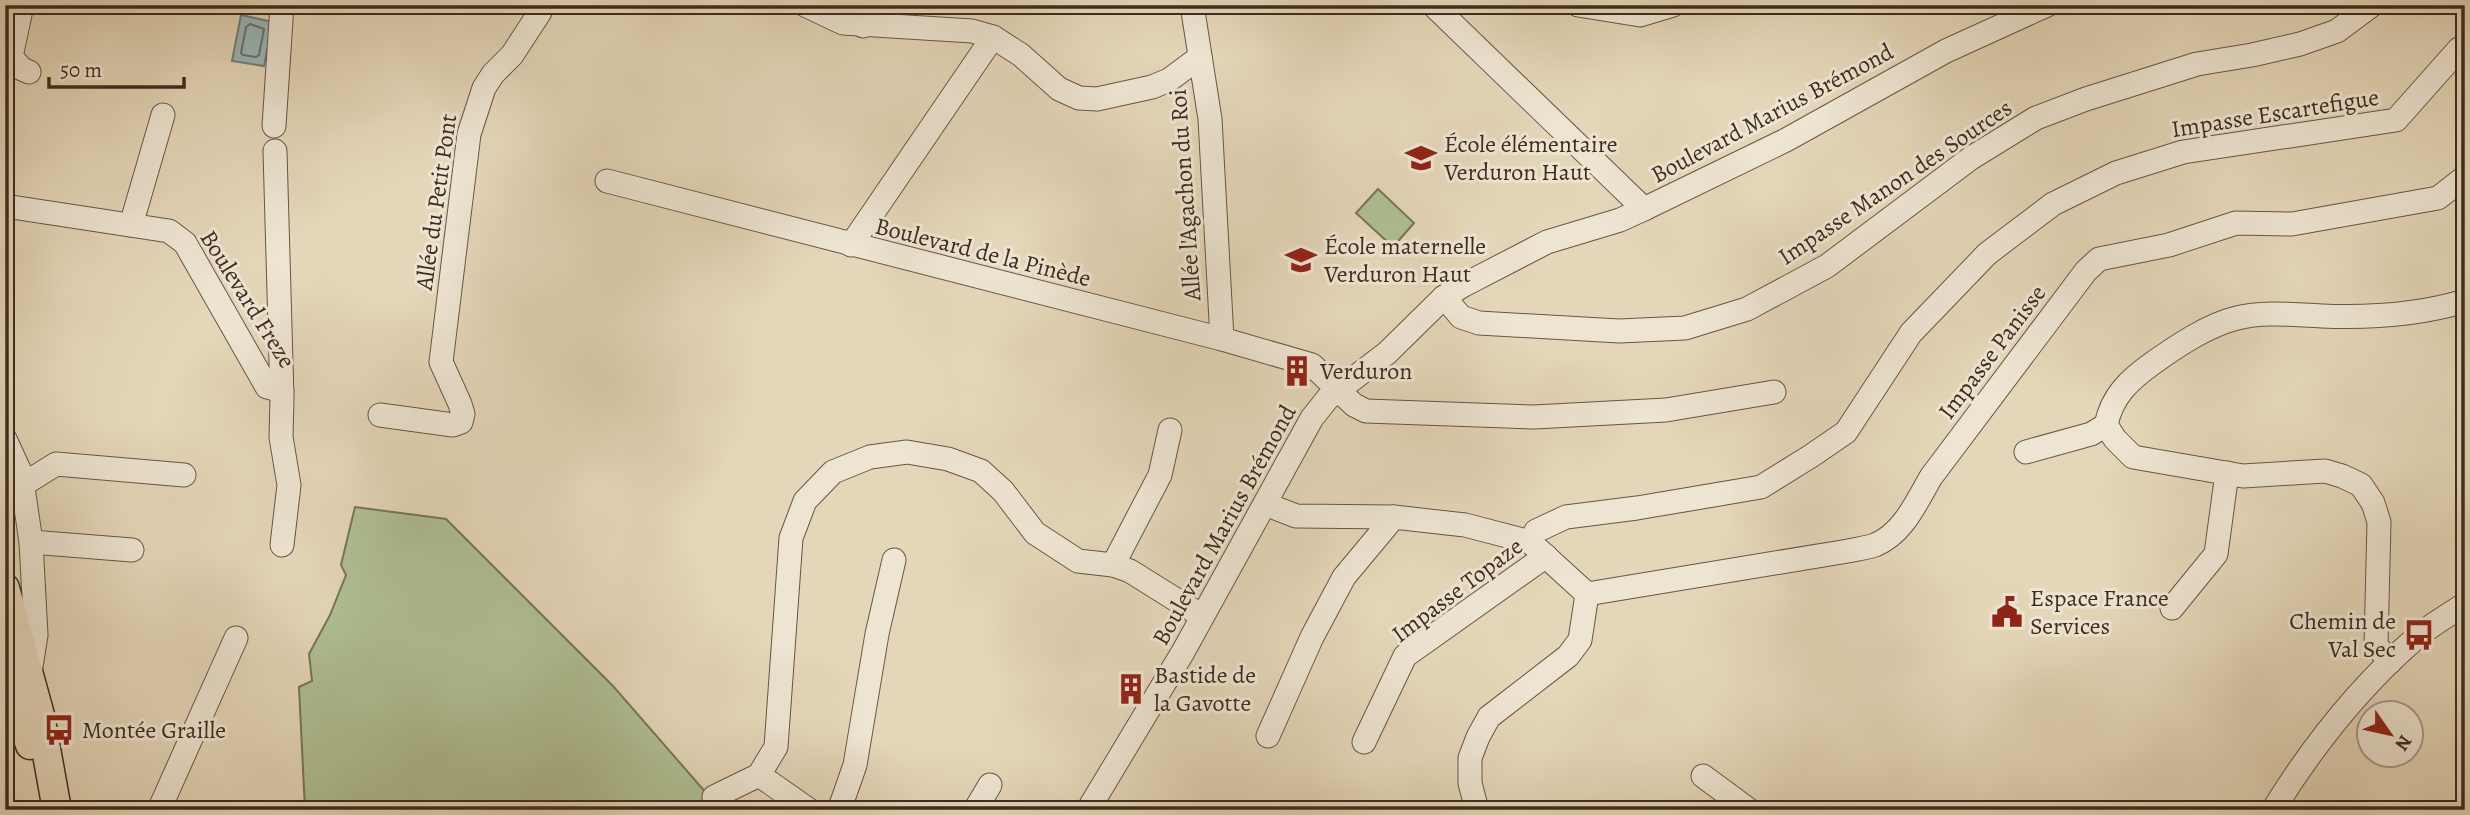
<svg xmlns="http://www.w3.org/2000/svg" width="2470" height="815" font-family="Alegreya,serif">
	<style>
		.green { fill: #afbf93; stroke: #767659; stroke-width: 2 }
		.water { fill: #99b7b9; stroke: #747f7b; stroke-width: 2 }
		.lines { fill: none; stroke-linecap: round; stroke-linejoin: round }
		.shore { stroke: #6b726c; stroke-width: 2 }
		.minor-casing { stroke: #675645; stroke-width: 25 }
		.major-casing { stroke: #3d2c1f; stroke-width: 31 }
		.minor { stroke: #ede4d1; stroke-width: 23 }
		.major { stroke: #e4d6b8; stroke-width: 28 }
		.labels { text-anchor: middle; stroke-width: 6; stroke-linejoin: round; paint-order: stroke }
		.street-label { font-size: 24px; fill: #3d2c1f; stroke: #ede4d1 }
		.poi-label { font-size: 24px; fill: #3d2c1f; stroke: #ede4d1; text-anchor: start }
	</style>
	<rect width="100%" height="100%" fill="#e4d6b8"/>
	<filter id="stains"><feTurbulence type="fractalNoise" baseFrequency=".00286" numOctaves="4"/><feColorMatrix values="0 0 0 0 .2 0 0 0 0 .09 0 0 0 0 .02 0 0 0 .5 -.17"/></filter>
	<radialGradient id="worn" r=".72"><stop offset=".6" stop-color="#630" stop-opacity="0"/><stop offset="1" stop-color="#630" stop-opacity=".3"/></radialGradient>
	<g class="green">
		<polygon points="1378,189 1414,223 1393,247 1356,213"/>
		<polygon points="355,507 446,519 613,686 721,810 305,810 299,687 312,681 309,654 330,615 346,575 341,565"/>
	</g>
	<polygon class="water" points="241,15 273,22 264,66 232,61"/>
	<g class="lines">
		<polygon class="shore" points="250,24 264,29 259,55 256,57 243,55 241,53 246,27"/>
		<defs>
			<g id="minor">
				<polyline points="22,5 11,57 22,69 29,72"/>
				<polyline points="805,5 843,23 972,31 993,37 1021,55 1059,89 1079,98 1097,99 1152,87 1169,80 1200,57"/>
				<polyline points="1192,5 1210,119 1222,339"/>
				<polyline points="1433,5 1644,209"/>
				<polyline points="1578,5 1640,15 1673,5"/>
				<polyline points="863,26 878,5"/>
				<polyline points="274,126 282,5"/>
				<polyline points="275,151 282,398 281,437 289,485 282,545"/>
				<polyline points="607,181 1222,339 1312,365 1354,405 1366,411 1534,417 1666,410 1774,392"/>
				<polyline points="5,206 169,231 185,243 267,387 282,391"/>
				<polyline points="131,225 163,115"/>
				<polyline points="851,245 993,37"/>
				<polyline points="1444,297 1461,317 1479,323 1619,331 1685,328 1747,309 1827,266 1971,158 2036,118 2086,99 2197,64 2252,55 2300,44 2337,31 2372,5"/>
				<polyline points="380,415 453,425 461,422 463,414 460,404 441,362 469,134 484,88 493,74 512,55 540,12 538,5"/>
				<polyline points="5,439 21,474 31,542 36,635 30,673"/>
				<polyline points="2026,452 2091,434 2106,425"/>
				<polyline points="24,484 56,464 184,475"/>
				<polyline points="1265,504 1296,516 1394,517 1465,525 1530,542 1587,594 1580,640 1568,656 1489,717 1478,737 1470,758 1470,783 1477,810"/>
				<polyline points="31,542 132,550"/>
				<polyline points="1530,542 1536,531 1566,517 1637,508 1761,487 1811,456 1846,432 1911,333 1987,254 2053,204 2116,173 2183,152 2396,120 2459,49 2465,46"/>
				<polyline points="1113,565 1160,475 1170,430"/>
				<path d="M 1587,594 L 1848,551 C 1857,549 1866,548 1875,545 C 1903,534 1917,501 1931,477 L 2086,271 L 2099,259 L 2169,245 L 2236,223 L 2292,224 L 2438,198 L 2465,177"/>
				<polyline points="2172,608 2216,554 2227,473"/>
				<path d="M 2390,662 L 2376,645 L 2379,522 L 2373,503 L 2361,485 L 2342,476 L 2325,471 L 2243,476 L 2133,457 L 2115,439 L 2106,425 C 2112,396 2129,380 2153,363 C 2177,346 2208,325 2237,318 C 2266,311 2293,315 2322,316 C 2371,318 2418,315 2465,301"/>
				<polyline points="1268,736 1312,637 1344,577 1394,517"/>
				<polyline points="1364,742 1405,656 1546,556"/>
				<polyline points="759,775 809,810"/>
				<polyline points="1703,776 1749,810"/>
				<polyline points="714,797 759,775 776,747 791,538 805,501 833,472 870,457 907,452 948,459 981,471 1003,491 1035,533 1078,561 1113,565 1130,571 1202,616"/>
				<polyline points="159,810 236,638"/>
				<polyline points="837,810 841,805 855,765 877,634 894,560"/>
				<polyline points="975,810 990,785"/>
				<polyline points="1088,810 1183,652 1312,418 1328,398 1387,353 1444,297 1464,285 1547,242 1620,220 1644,209 1786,140 1946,51 2047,5"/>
				<path d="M 2273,810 C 2312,747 2360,686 2417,637 C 2431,625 2449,615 2465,604"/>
			</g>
			<g id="major">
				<polyline points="5,588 40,715 57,810"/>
				<polyline points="5,668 30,745"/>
			</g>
		</defs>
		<use href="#minor" class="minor-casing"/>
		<use href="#major" class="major-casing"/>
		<use href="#minor" class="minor"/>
		<use href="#major" class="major"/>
	</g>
	<defs>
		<symbol id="school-bare" viewBox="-9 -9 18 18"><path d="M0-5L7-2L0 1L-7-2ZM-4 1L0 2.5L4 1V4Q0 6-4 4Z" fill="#8f2418" stroke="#ede4d1" stroke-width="2.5" paint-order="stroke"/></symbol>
		<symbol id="building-bare" viewBox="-9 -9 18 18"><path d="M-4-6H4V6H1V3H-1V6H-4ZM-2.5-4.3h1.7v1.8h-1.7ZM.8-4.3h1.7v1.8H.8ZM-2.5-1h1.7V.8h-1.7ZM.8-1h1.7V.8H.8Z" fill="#8f2418" stroke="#ede4d1" stroke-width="2.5" paint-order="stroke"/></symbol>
		<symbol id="civic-bare" viewBox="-9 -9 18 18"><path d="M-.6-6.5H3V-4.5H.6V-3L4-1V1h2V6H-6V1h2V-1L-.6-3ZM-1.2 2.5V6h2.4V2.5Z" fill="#8f2418" stroke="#ede4d1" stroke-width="2.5" paint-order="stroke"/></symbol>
		<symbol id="bus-bare" viewBox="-9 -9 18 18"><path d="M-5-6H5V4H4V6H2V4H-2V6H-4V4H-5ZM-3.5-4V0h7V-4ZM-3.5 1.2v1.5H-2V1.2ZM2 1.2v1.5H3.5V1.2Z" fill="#8f2418" stroke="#ede4d1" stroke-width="2.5" paint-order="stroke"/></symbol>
	</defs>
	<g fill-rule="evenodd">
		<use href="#school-bare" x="1399" y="136" width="44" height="44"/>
		<use href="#school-bare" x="1279" y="238" width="44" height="44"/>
		<use href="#building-bare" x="1275" y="349" width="44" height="44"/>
		<use href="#civic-bare" x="1985" y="590" width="44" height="44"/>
		<use href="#bus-bare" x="2397" y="613" width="44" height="44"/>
		<use href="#building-bare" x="1109" y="667" width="44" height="44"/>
		<use href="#bus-bare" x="37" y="708" width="44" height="44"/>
	</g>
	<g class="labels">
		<g class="street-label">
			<text transform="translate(1772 113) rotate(-28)" y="8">Boulevard Marius Brémond</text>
			<text transform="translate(2275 113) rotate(-9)" y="8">Impasse Escartefigue</text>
			<text transform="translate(1895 182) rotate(-34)" y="8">Impasse Manon des Sources</text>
			<text transform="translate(1185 195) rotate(-94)" y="8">Allée l'Agachon du Roi</text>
			<text transform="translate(436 202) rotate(-82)" y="8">Allée du Petit Pont</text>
			<text transform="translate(983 252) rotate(14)" y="8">Boulevard de la Pinède</text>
			<text transform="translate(248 299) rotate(58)" y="8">Boulevard Freze</text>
			<text transform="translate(1992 352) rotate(-53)" y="8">Impasse Panisse</text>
			<text transform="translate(1224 525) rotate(-61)" y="8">Boulevard Marius Brémond</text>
			<text transform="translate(1457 590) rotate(-37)" y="8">Impasse Topaze</text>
		</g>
		<g class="poi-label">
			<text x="1444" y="152">École élémentaire<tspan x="1444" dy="28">Verduron Haut</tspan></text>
			<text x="1324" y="254">École maternelle<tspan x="1324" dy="28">Verduron Haut</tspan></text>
			<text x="1320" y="379">Verduron</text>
			<text x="2030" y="606">Espace France<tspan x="2030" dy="28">Services</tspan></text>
			<text x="2396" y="629" text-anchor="end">Chemin de<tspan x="2396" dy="28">Val Sec</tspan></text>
			<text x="1154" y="683">Bastide de<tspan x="1154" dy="28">la Gavotte</tspan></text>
			<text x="82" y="738">Montée Graille</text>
		</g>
	</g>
	<rect width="2470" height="815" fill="none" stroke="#e4d6b8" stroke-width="28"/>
	<rect x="7" y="7" width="2456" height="801" fill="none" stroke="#3d2c1f" stroke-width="3.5"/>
	<rect x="14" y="14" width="2442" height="787" fill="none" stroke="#3d2c1f" stroke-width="2"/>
	<g transform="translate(2390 734) rotate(124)"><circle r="33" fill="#ede4d1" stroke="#a79a8a" stroke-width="2"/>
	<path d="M0-5L12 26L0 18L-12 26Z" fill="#8f2418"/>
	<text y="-10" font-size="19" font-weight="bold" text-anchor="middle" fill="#3d2c1f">N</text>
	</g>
	<path d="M49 77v10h135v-10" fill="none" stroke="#3d2c1f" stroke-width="3.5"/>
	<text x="60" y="77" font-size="21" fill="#3d2c1f" stroke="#ede4d1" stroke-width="5" paint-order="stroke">50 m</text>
	<rect width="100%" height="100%" filter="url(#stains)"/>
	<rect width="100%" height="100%" fill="url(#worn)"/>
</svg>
